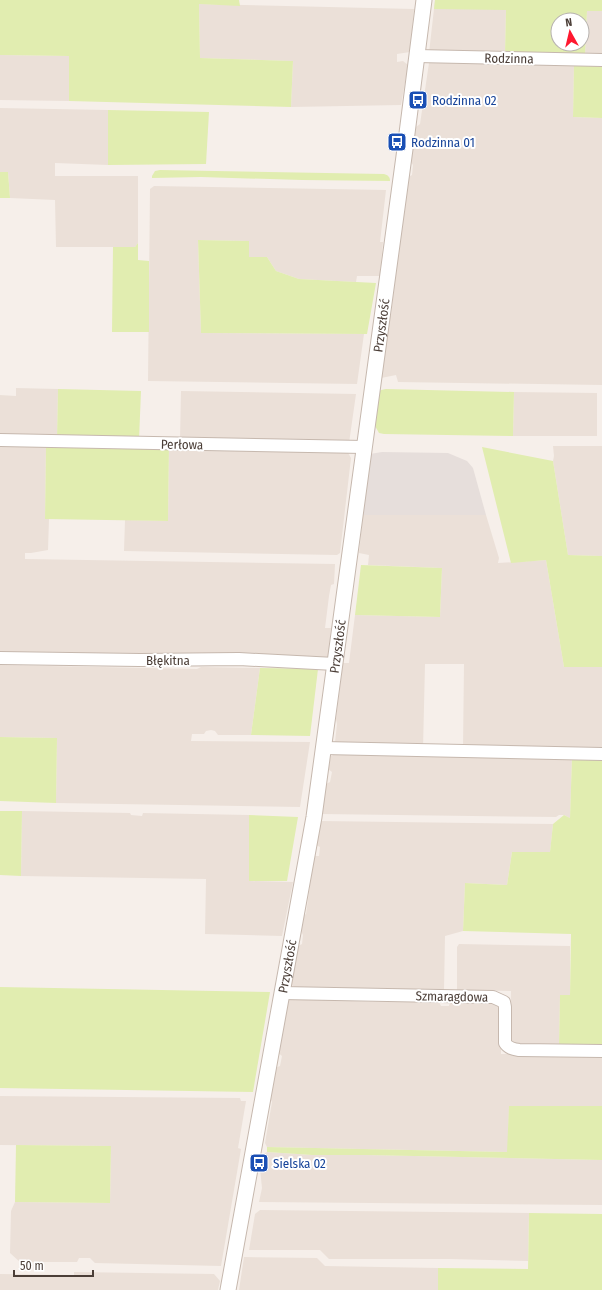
<svg xmlns="http://www.w3.org/2000/svg" width="602" height="1290" font-family="'Fira Sans Condensed',sans-serif">
	<style>
		.residential { fill: #ebe0d8 }
		.industrial { fill: #e6dedb }
		.green { fill: #e1edb0; fill-rule: evenodd }
		.lines { fill: none; stroke-linecap: round; stroke-linejoin: round }
		.minor-casing { stroke: #c6b8ae; stroke-width: 14 }
		.tertiary-casing { stroke: #c6b8ae; stroke-width: 17 }
		.minor { stroke: #fff; stroke-width: 12 }
		.tertiary { stroke: #fff; stroke-width: 15 }
		.labels { text-anchor: middle; stroke-width: 4; stroke-linejoin: round; paint-order: stroke }
		.street-label { font-size: 13px; fill: #4b3e37; stroke: #fff }
		.transit-label { font-size: 13px; fill: #164399; stroke: #fff; text-anchor: start }
	</style>
	<rect width="100%" height="100%" fill="#f6efea"/>
	<g class="residential">
		<polygon points="435,0 602,0 602,55 585,55 587,12 506,10 505,53 429,53"/>
		<polygon points="199,4 414,9 410,52 397,54 397,62 403,61 408,65 401,105 291,107 293,61 200,58"/>
		<polygon points="0,55 69,56 69,101 0,100"/>
		<polygon points="429,63 574,64 573,117 602,118 602,385 398,382 396,375 381,378 389,316 391,316 399,241 408,177 412,175 413,165 411,162 416,127 420,124"/>
		<polygon points="0,108 108,110 108,165 55,163 55,176 138,176 138,243 135,247 56,247 55,200 10,198 8,172 0,172"/>
		<polygon points="154,186 386,190 380,242 383,242 380,276 357,276 356,282 299,279 276,271 267,257 249,257 248,241 198,240 201,333 364,334 357,384 148,381 150,189"/>
		<polygon points="16,388 58,389 57,438 0,437 0,395 16,396"/>
		<polygon points="181,391 356,394 349,443 180,441"/>
		<polygon points="514,392 597,393 597,436 513,436"/>
		<polygon points="0,445 46,446 45,519 49,519 48,550 31,553 25,553 25,559 335,564 334,584 331,585 329,596 325,628 331,628 328,657 201,653 190,656 0,652"/>
		<polygon points="553,446 602,446 602,556 568,555 553,461 554,456"/>
		<polygon points="230,448 347,451 351,458 340,553 337,555 124,551 125,520 168,521 169,450 229,451"/>
		<polygon points="363,515 486,515 499,558 498,563 546,560 564,667 602,667 602,751 463,748 464,664 425,664 423,749 351,748 335,742 337,724 336,719 343,663 349,663 355,615 440,617 442,568 368,565 369,555 359,553"/>
		<polygon points="0,665 197,669 201,667 260,668 251,735 218,735 215,731 211,730 206,731 204,734 192,734 191,741 310,742 300,807 56,803 57,738 0,737"/>
		<polygon points="335,754 572,757 570,818 564,815 559,815 556,817 321,814 326,784 330,782 332,772 328,769 331,756"/>
		<polygon points="22,811 130,813 131,815 142,816 143,813 249,815 249,881 293,882 282,936 205,934 206,879 21,876"/>
		<polygon points="320,821 553,824 550,853 512,852 507,885 465,883 463,931 445,936 444,990 295,987 291,985 298,946 302,944 303,935 301,931 303,916 306,914 314,856 319,856 320,847 316,845"/>
		<polygon points="459,944 570,946 570,996 560,996 559,1045 515,1045 510,1040 511,991 457,990 457,947"/>
		<polygon points="292,998 371,1002 439,1002 441,1006 449,1006 450,1002 494,1004 501,1008 501,1054 602,1055 602,1106 509,1106 508,1152 267,1147 265,1143 272,1102 270,1098 275,1068 280,1066 282,1056 277,1052 287,1000"/>
		<polygon points="0,1096 240,1098 241,1101 246,1101 238,1148 241,1149 221,1266 95,1263 90,1258 79,1258 77,1262 20,1262 10,1253 11,1211 15,1202 110,1203 111,1146 0,1145"/>
		<polygon points="267,1152 312,1155 365,1155 602,1160 602,1205 259,1202 262,1188 260,1169 262,1155"/>
		<polygon points="260,1210 529,1213 528,1261 449,1259 329,1259 320,1250 249,1250 255,1214"/>
		<polygon points="244,1257 317,1258 325,1266 438,1268 438,1290 239,1290"/>
		<polygon points="74,1272 214,1274 220,1281 218,1290 0,1290 0,1274 74,1275"/>
	</g>
	<polygon class="industrial" points="382,452 448,453 467,461 473,468 486,515 363,515 370,454"/>
	<g class="green">
		<polygon points="0,0 239,0 240,6 199,4 200,58 293,61 291,107 69,101 69,56 0,55"/>
		<path d="M 435,0 L 602,0 L 602,11 L 587,11 L 585,55 L 505,53 L 506,10 L 434,9 ZM 558,20 L 582,20 L 582,44 L 558,44 Z"/>
		<polygon points="574,64 602,65 602,118 573,117"/>
		<polygon points="108,110 209,112 206,164 108,165"/>
		<path d="M 160,170 L 384,174 C 388,175 390,177 390,181 L 302,180 L 201,177 L 152,178 L 152,176 L 155,171 Z"/>
		<polygon points="0,172 8,172 10,198 0,198"/>
		<polygon points="198,240 249,241 249,257 267,257 276,271 299,279 376,283 367,334 201,333"/>
		<polygon points="138,243 138,260 149,261 149,332 112,332 113,247 135,247"/>
		<polygon points="58,389 141,391 139,440 57,438"/>
		<polygon points="386,389 514,392 513,436 384,434 379,433 375,426 379,392 381,390"/>
		<polygon points="46,446 169,446 168,521 45,519"/>
		<polygon points="482,447 553,461 568,555 602,556 602,667 564,667 546,560 511,563"/>
		<polygon points="361,565 442,568 440,617 355,615"/>
		<polygon points="260,668 318,669 310,736 251,735"/>
		<polygon points="0,737 57,738 56,803 0,801"/>
		<polygon points="572,757 602,758 602,1046 559,1045 560,995 570,995 571,934 463,931 465,883 507,885 512,852 550,852 553,824 564,815 570,818"/>
		<polygon points="0,811 22,811 21,876 0,875"/>
		<polygon points="249,815 298,817 287,881 249,881"/>
		<polygon points="0,987 270,992 253,1092 0,1088"/>
		<polygon points="509,1106 602,1106 602,1160 365,1155 312,1155 267,1152 267,1147 507,1152"/>
		<polygon points="16,1145 111,1146 110,1203 15,1202"/>
		<polygon points="529,1213 602,1214 602,1290 438,1290 438,1268 528,1269"/>
	</g>
	<g class="lines">
		<defs>
			<g id="minor">
				<polyline points="417,56 602,60"/>
				<polyline points="0,440 364,447"/>
				<polyline points="0,658 140,660 239,659 335,664"/>
				<polyline points="324,748 602,754"/>
				<path d="M 282,993 L 493,997 L 504,1002 L 505,1007 L 505,1043 C 508,1048 513,1049 519,1050 L 602,1051"/>
			</g>
			<g id="tertiary">
				<path id="s1" d="M 228,1290 L 314,817 L 405,149 L 424,0"/>
			</g>
		</defs>
		<use href="#minor" class="minor-casing"/>
		<use href="#tertiary" class="tertiary-casing"/>
		<use href="#minor" class="minor"/>
		<use href="#tertiary" class="tertiary"/>
	</g>
	<defs>
		<symbol id="bus-square" viewBox="-11 -11 22 22"><rect x="-9" y="-9" width="18" height="18" rx="4" fill="#1a4fb4" stroke="#fff"/><path d="M-5-6H5V4H4V6H2V4H-2V6H-4V4H-5ZM-3.5-4V0h7V-4ZM-3.5 1.2v1.5H-2V1.2ZM2 1.2v1.5H3.5V1.2Z" fill="#fff"/></symbol>
	</defs>
	<g fill-rule="evenodd">
		<use href="#bus-square" x="407" y="89" width="22" height="22"/>
		<use href="#bus-square" x="386" y="131" width="22" height="22"/>
		<use href="#bus-square" x="248" y="1152" width="22" height="22"/>
	</g>
	<g class="labels">
		<g class="street-label">
			<text transform="translate(509 58) rotate(1)" y="5">Rodzinna</text>
			<text dy="5" stroke="none"><textPath href="#s1" startOffset="977">Przyszłość</textPath></text>
			<text transform="translate(182 444) rotate(1)" y="5">Perłowa</text>
			<text dy="5" stroke="none"><textPath href="#s1" startOffset="653">Przyszłość</textPath></text>
			<text x="168" y="665">Błękitna</text>
			<text dy="5" stroke="none"><textPath href="#s1" startOffset="329">Przyszłość</textPath></text>
			<text transform="translate(452 996) rotate(1)" y="5">Szmaragdowa</text>
		</g>
		<g class="transit-label">
			<text x="432" y="105">Rodzinna 02</text>
			<text x="411" y="147">Rodzinna 01</text>
			<text x="273" y="1168">Sielska 02</text>
		</g>
	</g>
	<g transform="translate(570 32) rotate(352)"><circle r="19" fill="#ffffff" stroke="#b7b2af"/>
	<path d="M0-3L7 15L0 10L-7 15Z" fill="#ff182f"/>
	<text y="-6" font-size="11" font-weight="bold" text-anchor="middle" fill="#4b3e37">N</text>
	</g>
	<path d="M14 1270v6h79v-6" fill="none" stroke="#4b3e37" stroke-width="2"/>
	<text x="20" y="1270" font-size="12" fill="#4b3e37" stroke="#ffffff" stroke-width="3" paint-order="stroke">50 m</text>
</svg>
